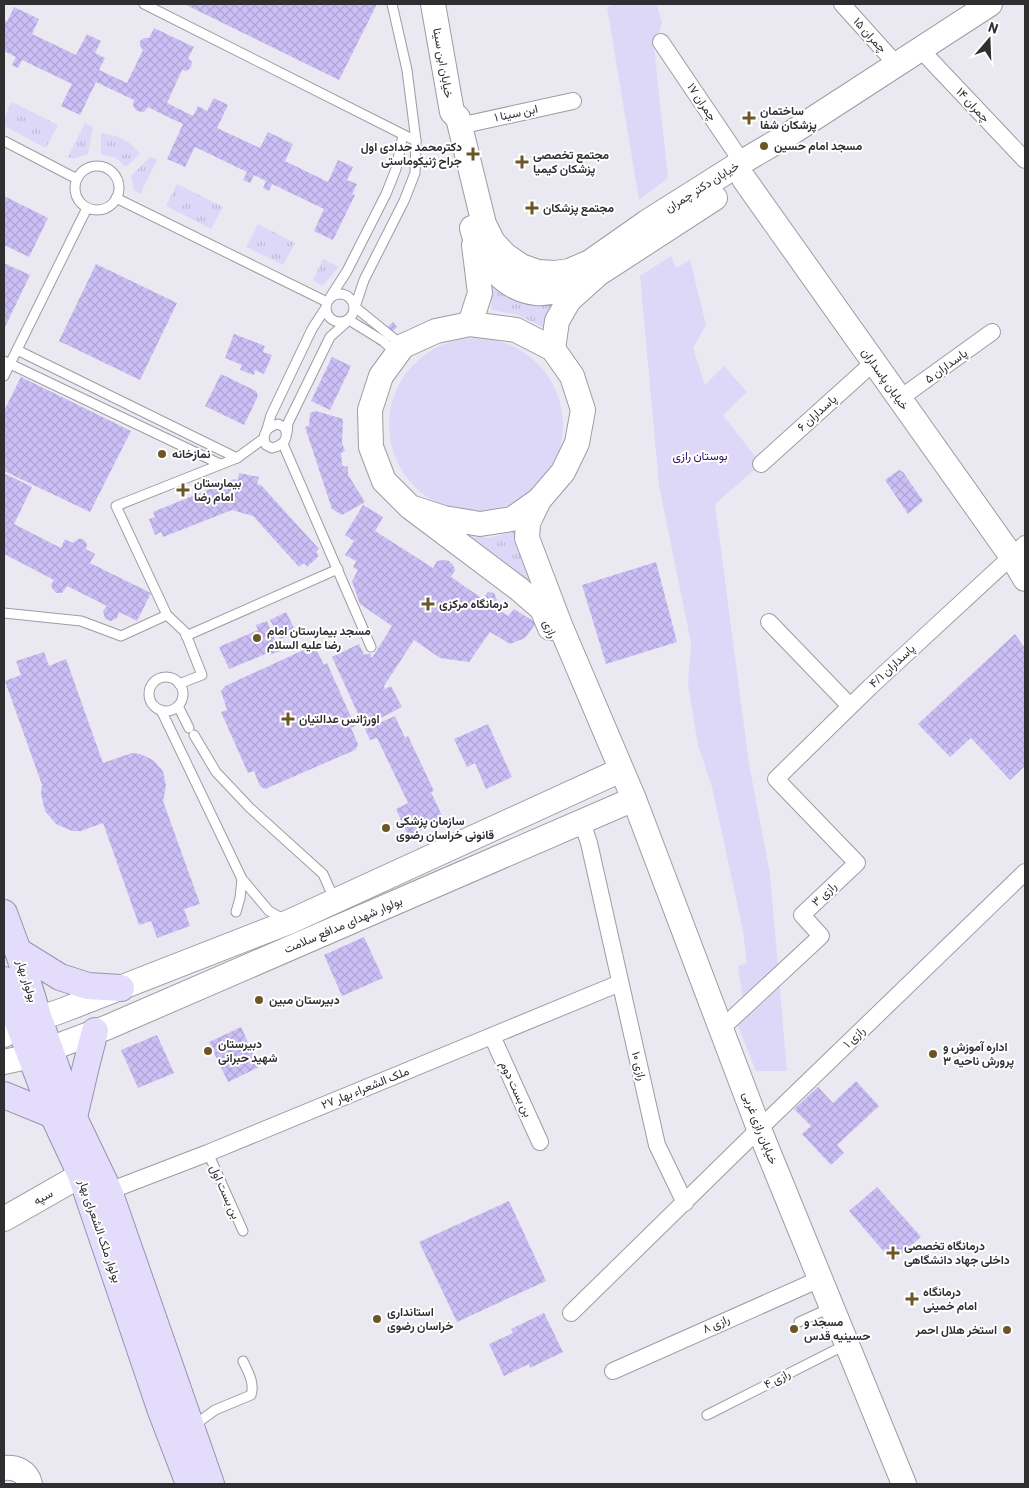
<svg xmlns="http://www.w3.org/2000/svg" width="1029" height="1488" font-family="Barlow,Vazirmatn,sans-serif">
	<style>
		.grass { fill: url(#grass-tufts) }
		.green { fill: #ded8f8 }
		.building { fill: url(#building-cross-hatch) }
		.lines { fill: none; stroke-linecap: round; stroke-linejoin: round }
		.lane-casing { stroke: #9d9ca3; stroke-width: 11 }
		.street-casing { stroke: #9d9ca3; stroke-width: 18 }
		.secondary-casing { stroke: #9d9ca3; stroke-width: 26 }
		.primary-casing { stroke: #9891b2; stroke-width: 28 }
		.lane { stroke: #fff; stroke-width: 9 }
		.street { stroke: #fff; stroke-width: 16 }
		.secondary { stroke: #fff; stroke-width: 24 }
		.primary { stroke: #e3ddfb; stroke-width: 26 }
		.poi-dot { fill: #6c5625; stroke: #fff; stroke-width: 2 }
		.labels { text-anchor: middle; stroke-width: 4; stroke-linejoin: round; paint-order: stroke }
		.street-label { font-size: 12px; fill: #2f2e31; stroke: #fff }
		.poi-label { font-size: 12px; font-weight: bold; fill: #2f2e31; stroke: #fff; text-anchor: start }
		.park-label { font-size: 12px; fill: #301160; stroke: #fff }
	</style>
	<defs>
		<pattern id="grass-tufts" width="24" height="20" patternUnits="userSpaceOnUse" patternTransform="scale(1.25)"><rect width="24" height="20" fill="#ded8f8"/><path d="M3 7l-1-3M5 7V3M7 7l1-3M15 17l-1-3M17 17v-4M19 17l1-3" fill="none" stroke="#bfbad5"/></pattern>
		<pattern id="building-cross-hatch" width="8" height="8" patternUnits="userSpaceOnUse" patternTransform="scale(1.25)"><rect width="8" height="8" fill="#cbbff6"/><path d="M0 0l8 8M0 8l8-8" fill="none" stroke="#afa4d3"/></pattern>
	</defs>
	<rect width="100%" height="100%" fill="#eae9f1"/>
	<g class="grass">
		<polygon points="12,102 58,125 46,148 4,126 4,118"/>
		<polygon points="85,123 93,127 88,154 73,159 68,157"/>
		<path d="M 101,133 C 118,135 130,140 140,154 L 126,167 L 116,158 L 101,154 Z"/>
		<polygon points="150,157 157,160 140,194 134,190 131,176"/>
		<polygon points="177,184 223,207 211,229 166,206"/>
		<polygon points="258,224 295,243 283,265 246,247"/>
		<polygon points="323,259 339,267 322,286 313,280"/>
		<polygon points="487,261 562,297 545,328 518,315 492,310"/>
		<polygon points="516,531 542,598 462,534 489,538"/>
	</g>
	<g class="green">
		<polygon points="614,4 657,4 662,23 654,47 668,178 639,200 607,7"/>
		<polygon points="671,256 676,268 690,260 706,325 693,348 705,385 724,366 747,392 723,415 761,464 715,504 749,764 770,874 787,1071 756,1071 730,1006 744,1006 738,966 747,963 743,931 712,787 698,745 688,685 691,643 659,485 640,276"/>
		<circle cx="476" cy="425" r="87"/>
	</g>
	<g class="building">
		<polygon points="184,4 377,4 339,80"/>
		<polygon points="14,7 39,19 32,34 76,55 87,34 101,41 95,53 105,58 99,70 127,83 143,50 140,46 140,41 144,38 149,38 154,28 194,47 188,58 192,62 191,67 187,71 182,70 167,103 193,116 198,106 207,111 214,98 228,105 217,128 260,148 268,132 293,144 285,161 328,182 338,160 353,167 347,180 357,184 352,194 355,195 333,240 314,231 324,209 272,184 269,191 263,188 266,181 254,175 250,183 243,180 247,172 195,147 185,167 167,159 183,124 172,119 148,107 144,112 137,111 133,106 134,100 96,82 80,115 61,106 72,84 22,60 18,68 12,65 16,57 4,51 4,20 7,22"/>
		<polygon points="4,196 48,218 29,257 4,245"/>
		<polygon points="4,263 30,275 4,329"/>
		<polygon points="96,264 177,303 140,380 59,341"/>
		<polygon points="393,322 397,327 379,346 375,342 386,328"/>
		<polygon points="234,334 265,346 263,352 272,355 264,374 255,370 254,375 240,370 242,365 225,358"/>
		<polygon points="332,357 351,366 330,410 311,401"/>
		<polygon points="221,374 256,391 258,396 244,425 205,406"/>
		<polygon points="21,377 131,431 90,512 4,471 4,411"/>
		<polygon points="316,411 343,419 342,443 345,451 341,453 342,464 343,466 348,467 348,475 365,502 342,515 332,509 305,427 309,426 310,413"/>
		<polygon points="899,470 903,472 923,501 908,514 885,480"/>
		<polygon points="4,473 32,487 14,524 61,548 65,539 73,543 78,539 83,539 87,544 86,549 95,554 90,563 151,593 137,621 119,612 117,618 111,621 108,620 105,618 103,611 107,606 67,586 62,593 56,593 52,588 51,585 54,580 4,554"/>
		<polygon points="239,473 259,477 257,484 261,485 319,549 316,552 319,556 307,567 304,563 299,567 253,516 232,510 163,537 161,532 155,535 149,519 155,517 153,512 234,479 238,480"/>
		<polygon points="363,505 383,517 375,531 433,568 437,561 444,560 449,561 453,565 455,570 451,577 483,599 488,592 494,593 497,600 493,606 508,616 514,609 536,623 525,638 510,644 490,632 469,662 440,658 414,640 384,686 385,689 391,686 402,707 371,723 372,726 395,716 405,738 408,736 434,791 431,792 444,820 408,836 396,809 408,803 377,738 370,740 332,657 359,644 364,655 370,653 372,658 392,626 360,604 352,581 358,570 353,567 356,561 345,555 354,541 345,535"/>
		<polygon points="656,562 677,642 606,664 582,585"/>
		<polygon points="286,612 296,632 280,639 270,620"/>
		<polygon points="267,621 280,651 269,655 268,653 229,669 219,647 258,630 256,625"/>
		<polygon points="1015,634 1025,648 1025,766 1010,780 971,738 950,757 918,724"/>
		<polygon points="308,648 316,649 324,665 327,663 355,726 351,728 358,744 357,747 355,750 265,789 260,786 254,771 248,773 221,712 227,710 221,691 225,686"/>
		<polygon points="44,652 49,666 66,659 103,763 132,753 140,754 153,760 163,771 166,786 163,801 200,904 184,909 190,926 157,938 151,921 139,925 103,823 81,831 72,831 56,824 45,811 41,794 42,785 5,681 21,675 16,661"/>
		<polygon points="488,724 512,777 486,789 475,763 467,767 454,739"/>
		<polygon points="364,937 383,978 342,996 324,955"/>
		<polygon points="241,1027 259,1067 228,1082 209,1042"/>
		<polygon points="157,1035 174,1073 138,1088 121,1050"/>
		<polygon points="856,1081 879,1106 837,1145 844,1153 831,1165 802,1134 811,1126 794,1109 818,1087 833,1103"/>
		<polygon points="877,1187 921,1237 892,1261 849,1211"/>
		<polygon points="509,1201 546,1281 457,1322 419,1242"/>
		<polygon points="544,1313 563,1352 530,1368 529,1364 504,1376 489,1344 513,1333 511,1329"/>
	</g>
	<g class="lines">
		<defs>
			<g id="lane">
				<polyline points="144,4 416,141"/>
				<polyline points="392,4 407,70 416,141 415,173 404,201 364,280 355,307 403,346"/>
				<polyline points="4,141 77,179"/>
				<circle cx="97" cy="188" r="22"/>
				<polyline points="116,198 327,302"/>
				<circle cx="340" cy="308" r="14"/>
				<polyline points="331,296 347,271 386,194 396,169 403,135"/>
				<polyline points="17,350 237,458"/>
				<polyline points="4,361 220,464"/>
				<polyline points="4,376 87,208"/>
				<path d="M 278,424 L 284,427 C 290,438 284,445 272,448 L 266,445 C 261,434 267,427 278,424 Z"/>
				<polyline points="267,429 271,415 312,329 325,309"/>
				<polyline points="287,433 288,423 330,337 349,320 383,341 397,354"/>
				<polyline points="283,444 371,647"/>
				<polyline points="4,613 81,621 121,636 167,615"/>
				<polyline points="186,636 338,569"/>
				<circle cx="166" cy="694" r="17"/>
				<polyline points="179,684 202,675 185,632 167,615 116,506 237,458 263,439"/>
				<polyline points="178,706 189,728"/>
				<polyline points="161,710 242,879 269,911 285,920"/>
				<polyline points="194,735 216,772 250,808 323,874 335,901"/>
				<polyline points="236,912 240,898 242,879"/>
				<polyline points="208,1153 243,1231"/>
				<polyline points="799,1322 832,1307"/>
				<polyline points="707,1415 847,1344"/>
				<path d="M 193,1426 L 215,1410 L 251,1395 C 255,1383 248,1372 243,1361"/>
			</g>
			<g id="street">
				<polyline points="842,4 897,65"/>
				<polyline points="661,42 742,162"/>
				<polyline points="921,50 1025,160"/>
				<polyline points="459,126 573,101"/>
				<polyline points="899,399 992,332"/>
				<polyline points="761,464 873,363"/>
				<polyline points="769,622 850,706"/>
				<polyline points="582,822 589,843 657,1145 685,1203"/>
				<polyline points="722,1028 821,936 802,915 857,863 776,779 870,687 1025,544"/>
				<polyline points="492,1036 540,1142"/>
				<polyline points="109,1191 208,1153 620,983"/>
				<polyline points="571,1313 759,1129 1025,872"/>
				<polyline points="613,1371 820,1279"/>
			</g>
			<g id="secondary">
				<polyline points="433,4 452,112 458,118 484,224 493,242 505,255 521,266 538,272 555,273 569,271 590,262 647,222 742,162 788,135 990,4"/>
				<polyline points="744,179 1012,557 1025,579"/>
				<path d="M 472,228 C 479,258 504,290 536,293 C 553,295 570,286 585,280"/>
				<polyline points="470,324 480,293 474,245"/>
				<polyline points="553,349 557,321 569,300 598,274 715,198"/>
				<polyline points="539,500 528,523 527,538 560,625 634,799 759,1129 904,1484"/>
				<polyline points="410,507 444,518 480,524 512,519 539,500 563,472 577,443 583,410 572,376 553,349 516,330 470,324 436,331 403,346 381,376 370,410 371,447 384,481 410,507 519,589 542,609 550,628"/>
				<polyline points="4,1035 19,1025 61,1011 289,922 621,770"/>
				<polyline points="4,1062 31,1056 108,1027 634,799"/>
				<polyline points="4,1219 81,1175"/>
				<path d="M 4,1468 C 16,1467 27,1471 30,1484"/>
			</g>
			<g id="primary">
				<polyline points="4,913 18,951 39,1019 74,1118 109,1191 211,1484"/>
				<polyline points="18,951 60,977 88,986 121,988"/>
				<polyline points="4,980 19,1025 53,1115 81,1175 161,1411 189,1484"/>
				<polyline points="4,1095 53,1115"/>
				<polyline points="74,1117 86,1066 95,1031"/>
			</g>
		</defs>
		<use href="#lane" class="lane-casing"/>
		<use href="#street" class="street-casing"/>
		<use href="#secondary" class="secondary-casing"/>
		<use href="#primary" class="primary-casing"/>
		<use href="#lane" class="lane"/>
		<use href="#street" class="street"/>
		<use href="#secondary" class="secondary"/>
		<use href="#primary" class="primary"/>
	</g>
	<g class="poi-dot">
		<path d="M746.5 110.5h5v5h5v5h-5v5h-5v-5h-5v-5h5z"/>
		<circle cx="764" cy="146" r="5"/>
		<path d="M470.5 146.5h5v5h5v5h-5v5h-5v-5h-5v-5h5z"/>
		<path d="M519.5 154.5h5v5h5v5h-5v5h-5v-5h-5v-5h5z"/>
		<path d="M529.5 200.5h5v5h5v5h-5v5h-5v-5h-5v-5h5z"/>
		<circle cx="162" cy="454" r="5"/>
		<path d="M180.5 482.5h5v5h5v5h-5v5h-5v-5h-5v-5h5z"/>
		<path d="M425.5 596.5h5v5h5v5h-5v5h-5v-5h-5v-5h5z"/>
		<circle cx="257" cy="638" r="5"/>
		<path d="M285.5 711.5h5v5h5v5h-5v5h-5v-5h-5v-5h5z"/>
		<circle cx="386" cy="828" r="5"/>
		<circle cx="259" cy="1000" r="5"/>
		<circle cx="208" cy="1051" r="5"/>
		<circle cx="933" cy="1054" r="5"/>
		<path d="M890.5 1245.5h5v5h5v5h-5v5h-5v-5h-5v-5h5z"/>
		<path d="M909.5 1291.5h5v5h5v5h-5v5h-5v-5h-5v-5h5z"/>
		<circle cx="377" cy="1319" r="5"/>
		<circle cx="794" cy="1329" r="5"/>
		<circle cx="1007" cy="1330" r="5"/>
	</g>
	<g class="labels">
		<g class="street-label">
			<text transform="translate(870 35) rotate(48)" y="4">چمران ۱۵</text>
			<text transform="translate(443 63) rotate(80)" y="4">خیابان ابن سینا</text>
			<text transform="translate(702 102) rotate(56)" y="4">چمران ۱۷</text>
			<text transform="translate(973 105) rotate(47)" y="4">چمران ۱۴</text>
			<text transform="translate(516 113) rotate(-12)" y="4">ابن سینا ۱</text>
			<text transform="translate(702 187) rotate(-32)" y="4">خیابان دکتر چمران</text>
			<text transform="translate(946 366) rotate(-36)" y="4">پاسداران ۵</text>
			<text transform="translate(885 379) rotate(55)" y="4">خیابان پاسداران</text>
			<text transform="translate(817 413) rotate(-42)" y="4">پاسداران ۶</text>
			<text transform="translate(550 629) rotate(67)" y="4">رازی</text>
			<text transform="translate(892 666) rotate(-43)" y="4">پاسداران ۴/۱</text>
			<text transform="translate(824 894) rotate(-44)" y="4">رازی ۳</text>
			<text transform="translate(343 925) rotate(-23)" y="4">بولوار شهدای مدافع سلامت</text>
			<text transform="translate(27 981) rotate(73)" y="4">بولوار بهار</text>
			<text transform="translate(854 1037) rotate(-44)" y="4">رازی ۱</text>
			<text transform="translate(639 1066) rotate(77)" y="4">رازی ۱۰</text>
			<text transform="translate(365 1088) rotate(-22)" y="4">ملک الشعراء بهار ۲۷</text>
			<text transform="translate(516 1089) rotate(65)" y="4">بن بست دوم</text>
			<text transform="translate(760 1128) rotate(69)" y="4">خیابان رازی غربی</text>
			<text transform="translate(225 1192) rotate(66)" y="4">بن بست اول</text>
			<text transform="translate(43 1197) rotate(-29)" y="4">سپه</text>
			<text transform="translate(100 1231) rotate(71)" y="4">بولوار ملک الشعرای بهار</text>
			<text transform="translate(716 1324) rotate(-24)" y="4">رازی ۸</text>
			<text transform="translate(777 1379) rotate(-27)" y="4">رازی ۴</text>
		</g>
		<g class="poi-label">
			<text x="760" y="115">ساختمان<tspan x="760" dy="14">پزشکان شفا</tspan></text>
			<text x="774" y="150">مسجد امام حسین</text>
			<text x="462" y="151" text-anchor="end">دکترمحمد حدادی اول<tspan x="462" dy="14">جراح ژنیکوماستی</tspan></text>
			<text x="533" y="159">مجتمع تخصصی<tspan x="533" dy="14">پزشکان کیمیا</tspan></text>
			<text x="543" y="212">مجتمع پزشکان</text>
			<text x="172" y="458">نمازخانه</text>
			<text x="194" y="487">بیمارستان<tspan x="194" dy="14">امام رضا</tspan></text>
			<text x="439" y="608">درمانگاه مرکزی</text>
			<text x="267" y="635">مسجد بیمارستان امام<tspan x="267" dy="14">رضا علیه السلام</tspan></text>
			<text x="299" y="723">اورژانس عدالتیان</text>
			<text x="396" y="825">سازمان پزشکی<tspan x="396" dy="14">قانونی خراسان رضوی</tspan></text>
			<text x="269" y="1004">دبیرستان مبین</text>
			<text x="218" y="1048">دبیرستان<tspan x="218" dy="14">شهید حبرانی</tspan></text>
			<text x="943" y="1051">اداره آموزش و<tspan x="943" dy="14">پرورش ناحیه ۳</tspan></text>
			<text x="904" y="1250">درمانگاه تخصصی<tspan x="904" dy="14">داخلی جهاد دانشگاهی</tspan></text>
			<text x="923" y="1296">درمانگاه<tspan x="923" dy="14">امام خمینی</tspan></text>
			<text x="387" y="1316">استانداری<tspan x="387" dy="14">خراسان رضوی</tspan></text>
			<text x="804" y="1326">مسجد و<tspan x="804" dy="14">حسینیه قدس</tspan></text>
			<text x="997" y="1334" text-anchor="end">استخر هلال احمر</text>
		</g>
		<g class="park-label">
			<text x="700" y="460">بوستان رازی</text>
		</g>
	</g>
	<rect width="1029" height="1488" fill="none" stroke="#2f2e31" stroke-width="10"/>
	<g transform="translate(989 40) rotate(19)" stroke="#ffffff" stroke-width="4" paint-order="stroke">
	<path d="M0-4L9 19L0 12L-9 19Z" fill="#2f2e31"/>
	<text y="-8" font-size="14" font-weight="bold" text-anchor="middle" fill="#2f2e31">N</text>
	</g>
</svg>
